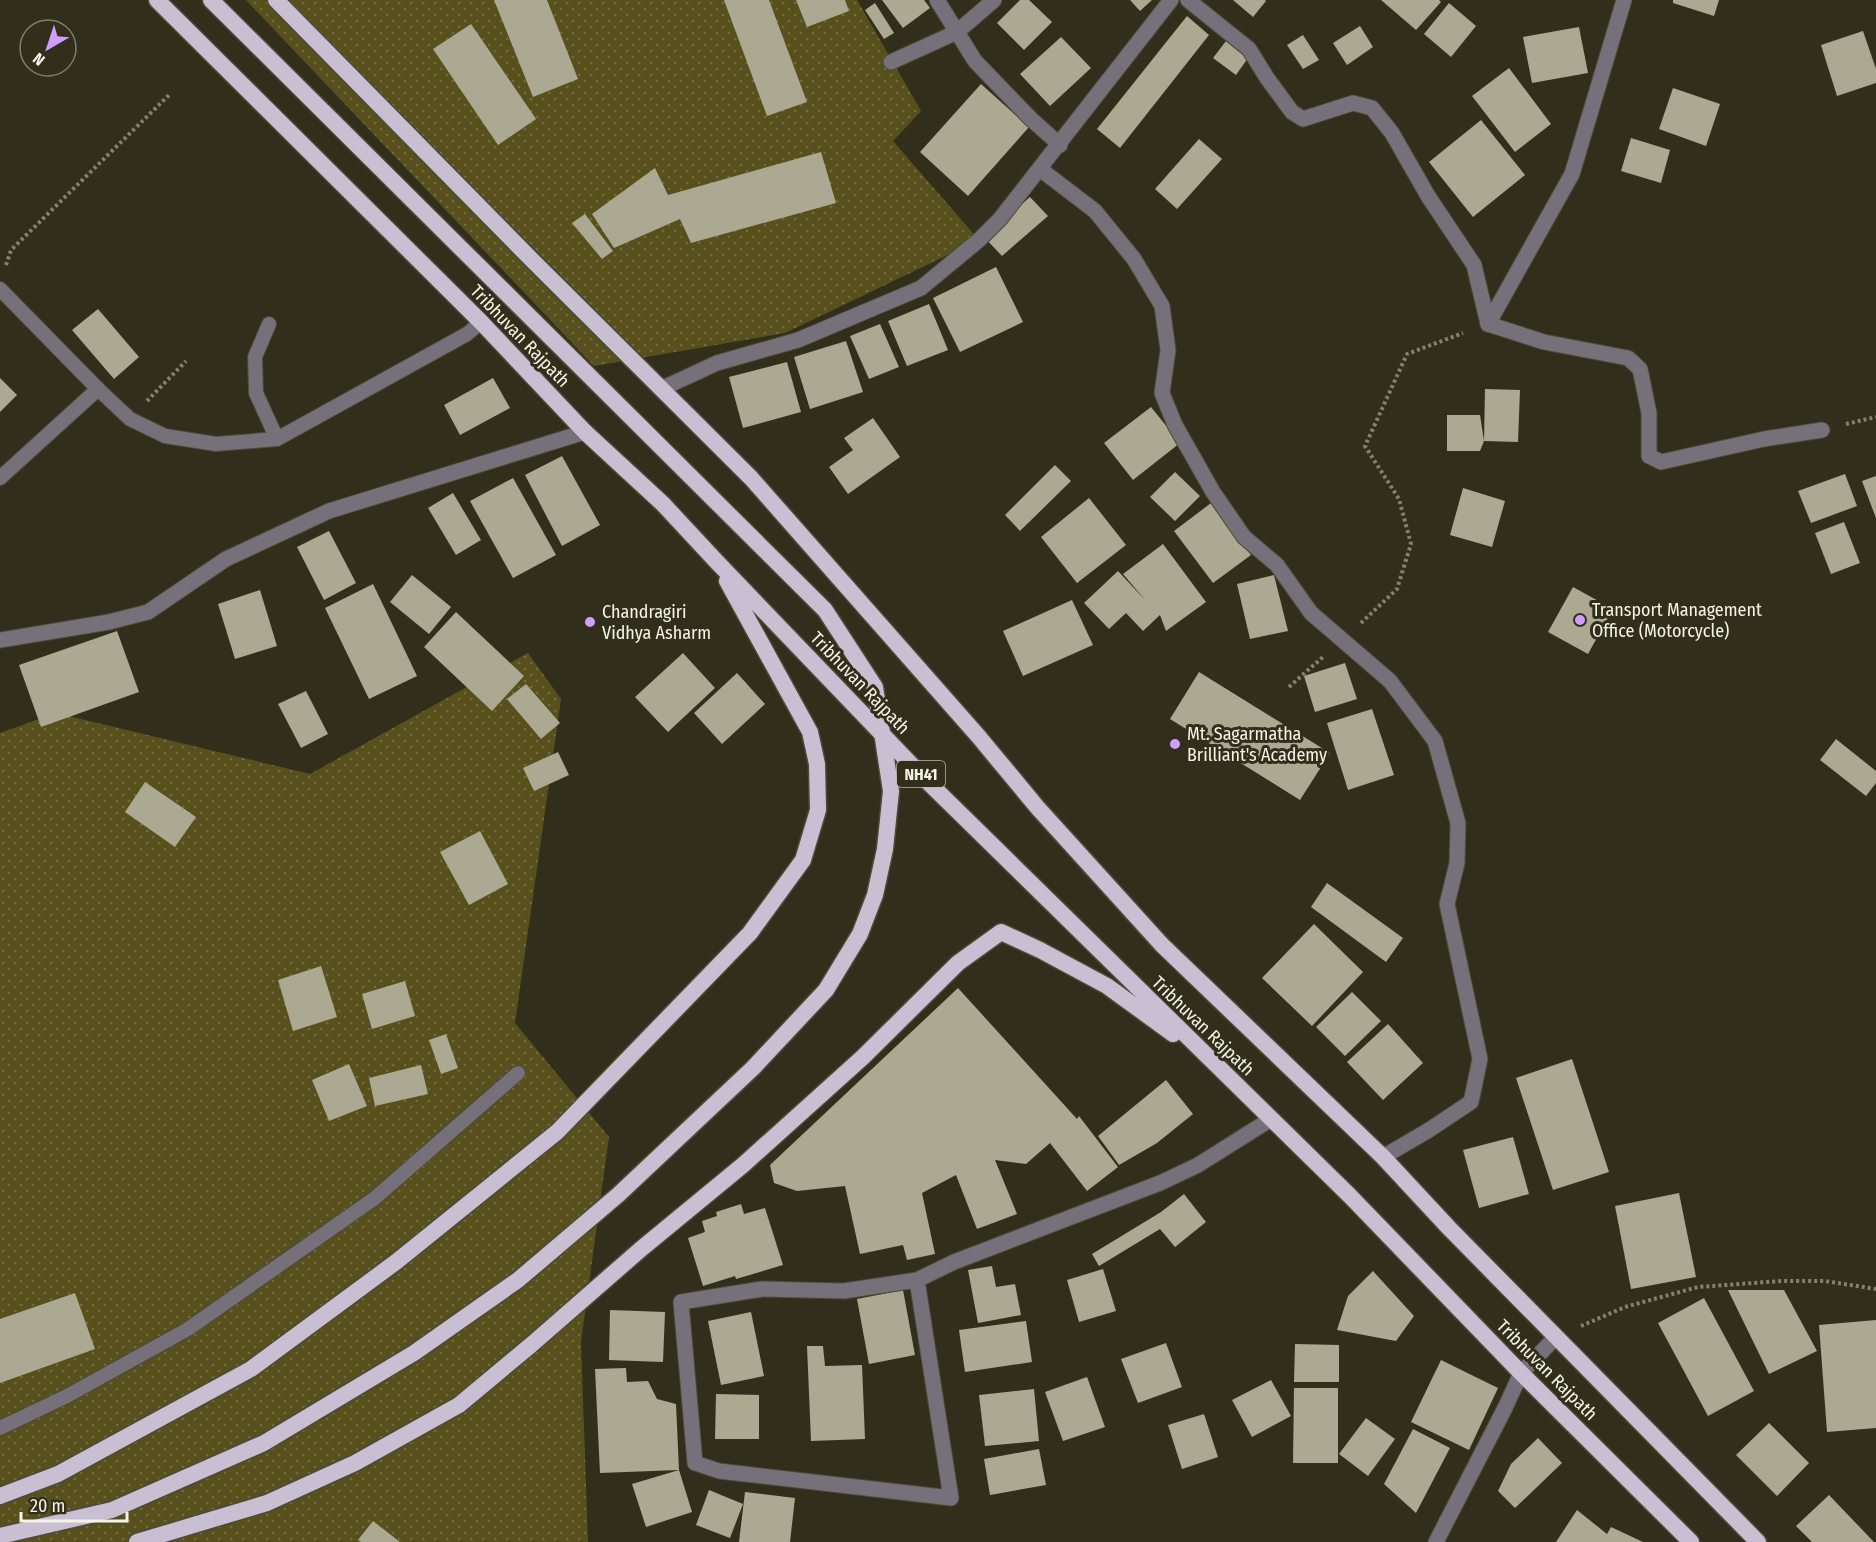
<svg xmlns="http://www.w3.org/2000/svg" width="1876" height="1542" font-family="'Fira Sans Condensed',sans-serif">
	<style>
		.grass { fill: url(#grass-dots) }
		.building { fill: #aca992 }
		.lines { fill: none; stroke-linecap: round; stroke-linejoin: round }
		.service-casing { stroke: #4c4a38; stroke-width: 16 }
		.minor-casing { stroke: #4c4a38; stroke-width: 17 }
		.trunk-casing { stroke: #4c4a38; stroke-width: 19 }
		.path { stroke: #838170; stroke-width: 4; stroke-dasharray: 3 3; stroke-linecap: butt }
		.service { stroke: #757079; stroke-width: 14 }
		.minor { stroke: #757079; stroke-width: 15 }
		.trunk { stroke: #c9bfd3; stroke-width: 16 }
		.poi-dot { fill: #d19dfe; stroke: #312f1b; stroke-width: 2 }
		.labels { text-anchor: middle; stroke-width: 6; stroke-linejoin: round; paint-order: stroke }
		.shield { fill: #312f1b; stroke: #bab8aa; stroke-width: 1.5 }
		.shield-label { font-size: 16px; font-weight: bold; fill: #f5f3e7 }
		.street-label { font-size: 18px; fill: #f5f3e7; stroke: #312f1b }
		.poi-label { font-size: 18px; fill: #f5f3e7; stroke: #312f1b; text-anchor: start }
	</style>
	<defs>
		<pattern id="grass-dots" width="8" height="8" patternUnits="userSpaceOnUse" patternTransform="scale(1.5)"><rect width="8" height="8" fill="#57501d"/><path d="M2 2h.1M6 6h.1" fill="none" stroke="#706a3e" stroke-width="1.8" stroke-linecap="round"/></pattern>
	</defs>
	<rect width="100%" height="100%" fill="#312f1b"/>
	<g class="grass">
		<polygon points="246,0 857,0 921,111 893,141 979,240 785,333 594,366"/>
		<polygon points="528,653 561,699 515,1023 609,1137 581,1342 588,1542 0,1542 0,733 56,713 310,774"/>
	</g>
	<g class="building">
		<polygon points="494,0 547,0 578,79 533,97"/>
		<polygon points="724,0 769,0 807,102 767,116"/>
		<polygon points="796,0 845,0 849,11 807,27"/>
		<polygon points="882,0 924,0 930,8 903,28"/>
		<polygon points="1020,0 1029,0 1052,22 1024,50 997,23"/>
		<polygon points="1130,0 1152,0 1140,11"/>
		<polygon points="1233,0 1265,0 1266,1 1253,17"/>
		<polygon points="1381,0 1439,0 1441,2 1416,30"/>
		<polygon points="1673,0 1719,0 1714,16 1673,3"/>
		<polygon points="875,3 894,33 884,39 865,10"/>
		<polygon points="1449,3 1476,26 1451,57 1424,34"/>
		<polygon points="1187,16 1209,35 1120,148 1097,129"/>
		<polygon points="471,24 536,119 498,145 433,49"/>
		<polygon points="1360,26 1373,47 1347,65 1333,43"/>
		<polygon points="1579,27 1588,73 1532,83 1523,37"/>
		<polygon points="1863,31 1876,69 1876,83 1837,96 1821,45"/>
		<polygon points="1303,35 1319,60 1303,69 1287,45"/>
		<polygon points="1061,37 1091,68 1050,106 1020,74"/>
		<polygon points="1226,41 1248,58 1236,75 1213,58"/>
		<polygon points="1509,68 1551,124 1515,152 1472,96"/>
		<polygon points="981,84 1029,127 968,196 920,152"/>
		<polygon points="1673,88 1720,104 1706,146 1659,129"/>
		<polygon points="1481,120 1525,175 1473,217 1429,162"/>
		<polygon points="1631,138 1670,150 1661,183 1621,171"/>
		<polygon points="1199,139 1222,159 1177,209 1155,189"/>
		<polygon points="821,152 836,203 691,243 680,219 614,248 592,214 655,168 668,195"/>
		<polygon points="1030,197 1048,216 1002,256 984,237"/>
		<polygon points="585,214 613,251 602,259 572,223"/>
		<polygon points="996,267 1023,322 960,352 933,298"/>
		<polygon points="929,304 948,350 907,366 888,321"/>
		<polygon points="98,309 139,357 114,379 72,330"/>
		<polygon points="880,324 899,367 869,379 850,336"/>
		<polygon points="846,341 863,392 810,409 794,357"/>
		<polygon points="787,362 801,412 743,428 729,377"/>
		<polygon points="0,378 17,395 0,412"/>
		<polygon points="493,378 510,408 460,435 444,405"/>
		<polygon points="1485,389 1520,390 1518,442 1484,441 1480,451 1447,451 1447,415 1480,415 1484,441"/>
		<polygon points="1151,407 1180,443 1133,480 1104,443"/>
		<polygon points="873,418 900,457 848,494 829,467 853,450 844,438"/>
		<polygon points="562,456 600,525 562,546 525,475"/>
		<polygon points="1055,465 1071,481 1020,531 1005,515"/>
		<polygon points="1175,472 1200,496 1175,521 1150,497"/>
		<polygon points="1845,474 1857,506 1811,523 1798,491"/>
		<polygon points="1876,476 1876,518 1862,481"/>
		<polygon points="513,478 556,555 513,578 470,501"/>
		<polygon points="1463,488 1505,501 1492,547 1450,535"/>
		<polygon points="453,493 481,540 456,555 428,508"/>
		<polygon points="1089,498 1126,545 1077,583 1041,537"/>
		<polygon points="1211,503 1251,555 1213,583 1174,531"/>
		<polygon points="1844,522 1860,563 1831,574 1815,533"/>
		<polygon points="329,531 356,583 324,600 297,547"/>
		<polygon points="1163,544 1206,602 1166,631 1160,615 1143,631 1126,613 1109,629 1084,603 1118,571 1146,601 1123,574"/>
		<polygon points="412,575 451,607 429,634 390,602"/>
		<polygon points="1274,575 1288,631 1250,639 1237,584"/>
		<polygon points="373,584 417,676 369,699 325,608"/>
		<polygon points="1573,587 1613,609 1588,654 1548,632"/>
		<polygon points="260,590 277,646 235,659 218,604"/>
		<polygon points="1072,600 1093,645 1023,676 1003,631"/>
		<polygon points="456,612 524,676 492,711 424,647"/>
		<polygon points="117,631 139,692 41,727 19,665"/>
		<polygon points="683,653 715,688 668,732 635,697"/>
		<polygon points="1345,663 1357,699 1315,712 1304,676"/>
		<polygon points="1199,672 1330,753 1300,800 1170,719"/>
		<polygon points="737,673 765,704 722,744 694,713"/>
		<polygon points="526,684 560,723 541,739 507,699"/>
		<polygon points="306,691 328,734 301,748 278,704"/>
		<polygon points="1372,709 1394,775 1348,790 1327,723"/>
		<polygon points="1836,739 1876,771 1876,783 1866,796 1820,760"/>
		<polygon points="558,752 569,775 534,791 523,768"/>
		<polygon points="145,782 196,817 175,847 125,812"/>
		<polygon points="480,831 508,884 469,905 440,852"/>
		<polygon points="1327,883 1403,938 1386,962 1311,907"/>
		<polygon points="1314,924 1363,972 1312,1026 1262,978"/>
		<polygon points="321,966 337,1017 293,1031 278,980"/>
		<polygon points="405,981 415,1016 372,1029 362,994"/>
		<polygon points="958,988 1077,1119 1079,1116 1118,1167 1087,1191 1050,1143 1026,1164 995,1160 1017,1214 977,1229 956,1175 922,1193 935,1254 907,1260 903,1245 860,1254 845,1186 797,1191 774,1183 770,1165"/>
		<polygon points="1352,992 1381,1021 1345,1056 1316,1027"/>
		<polygon points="1388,1024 1423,1063 1383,1100 1347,1062"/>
		<polygon points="446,1034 458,1068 441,1074 429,1040"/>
		<polygon points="1572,1059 1609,1172 1553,1190 1516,1078"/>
		<polygon points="349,1064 367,1106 329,1121 312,1080"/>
		<polygon points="421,1065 428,1094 375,1106 369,1078"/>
		<polygon points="1166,1080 1193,1114 1157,1143 1119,1165 1098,1136"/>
		<polygon points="1513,1137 1529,1194 1479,1208 1463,1150"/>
		<polygon points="1679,1193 1696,1277 1631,1289 1615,1206"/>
		<polygon points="1184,1194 1206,1222 1175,1247 1160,1229 1099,1266 1092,1254 1161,1212"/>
		<polygon points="741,1204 744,1214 765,1208 783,1265 736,1279 735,1276 703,1286 688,1238 705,1232 702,1221 717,1216 716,1212"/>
		<polygon points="992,1266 996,1287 1015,1284 1021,1315 978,1323 968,1270"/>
		<polygon points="1103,1269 1116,1311 1079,1322 1067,1280"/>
		<polygon points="1373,1271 1414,1316 1396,1341 1337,1330 1348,1296"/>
		<polygon points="903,1290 915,1355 869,1364 857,1299"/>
		<polygon points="1728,1290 1784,1290 1817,1351 1769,1374"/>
		<polygon points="75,1293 95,1349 0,1383 0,1319"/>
		<polygon points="1704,1298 1754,1391 1708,1416 1658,1323"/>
		<polygon points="610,1310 665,1312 663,1362 609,1360"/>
		<polygon points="751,1312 764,1376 721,1385 708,1321"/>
		<polygon points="1876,1320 1876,1428 1827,1432 1819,1325"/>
		<polygon points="1026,1321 1032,1362 965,1372 959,1330"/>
		<polygon points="1166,1343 1182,1387 1138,1403 1121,1359"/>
		<polygon points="1295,1344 1339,1345 1339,1382 1294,1382"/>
		<polygon points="807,1346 823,1346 825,1366 862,1365 865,1439 811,1441"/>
		<polygon points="1441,1360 1498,1388 1469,1450 1411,1422"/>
		<polygon points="626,1368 627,1382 648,1381 657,1399 676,1404 679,1470 600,1473 595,1369"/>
		<polygon points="1087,1377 1105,1427 1063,1441 1045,1392"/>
		<polygon points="1271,1380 1291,1416 1252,1437 1232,1400"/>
		<polygon points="1294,1388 1338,1388 1338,1463 1293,1463"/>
		<polygon points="1034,1389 1039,1441 985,1446 979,1395"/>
		<polygon points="716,1394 759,1395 759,1439 715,1439"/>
		<polygon points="1204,1414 1218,1457 1182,1469 1168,1425"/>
		<polygon points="1366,1418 1395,1439 1368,1476 1339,1454"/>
		<polygon points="1769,1423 1809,1463 1777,1496 1736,1455"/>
		<polygon points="1413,1429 1450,1448 1416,1513 1384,1484"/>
		<polygon points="1538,1438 1562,1463 1515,1508 1498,1491 1511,1464"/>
		<polygon points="1039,1449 1046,1485 990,1495 984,1459"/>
		<polygon points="679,1470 692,1512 646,1527 632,1484"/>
		<polygon points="709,1490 743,1504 730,1538 696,1525"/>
		<polygon points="745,1492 795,1498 790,1542 739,1542"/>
		<polygon points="1829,1495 1874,1542 1812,1542 1796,1526"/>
		<polygon points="1577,1510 1607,1534 1611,1527 1643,1542 1556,1542"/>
		<polygon points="373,1521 400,1542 361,1542 358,1540"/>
	</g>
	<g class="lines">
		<defs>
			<g id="service">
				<polyline points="0,289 98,389 130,419 165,436 216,444 277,439 467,334 481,322"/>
				<polyline points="269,324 255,357 256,393 277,439"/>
				<polyline points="0,478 98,389"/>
				<polyline points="0,1428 67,1396 188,1329 375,1198 518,1073"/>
			</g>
			<g id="minor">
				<polyline points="937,0 975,61 1031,119 1060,145"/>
				<polyline points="1188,0 1249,49 1267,78 1292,112 1303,119 1353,103 1372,108 1392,133 1428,196 1474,265 1488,324"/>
				<polyline points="891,62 957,32 994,0"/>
				<polyline points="1040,169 1095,211 1134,259 1162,306 1168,350 1162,393 1175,425 1213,492 1244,537 1277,565 1311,613 1390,681 1435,741 1458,823 1457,863 1447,904 1480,1059 1471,1102 1429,1130 1383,1157"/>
				<polyline points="1488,324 1544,342 1628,358 1640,369 1649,413 1649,456 1661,462 1764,439 1822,430"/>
				<polyline points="1488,324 1572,174 1624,0"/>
				<polyline points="663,388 717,363 798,340 921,288 979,240 1000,219 1171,0"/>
				<polyline points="0,640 109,622 148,612 226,559 329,511 585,432"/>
				<polyline points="917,1280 951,1498 719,1471 695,1463 681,1302 762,1289 844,1291 917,1280 954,1262 1160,1183 1198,1165 1271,1119"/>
				<polyline points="1436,1542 1505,1408 1521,1373 1556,1337"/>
			</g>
			<g id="trunk">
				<polyline points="157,0 481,322 585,432 663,504 716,561 929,783 1350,1196 1521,1373 1691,1542"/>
				<polyline points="276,0 532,260 751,478 979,737 1037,807 1162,945 1383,1157 1449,1228 1758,1542"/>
				<polyline points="0,1496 58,1474 251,1369 396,1262 557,1132 750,933 803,860 818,810 817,764 810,732 727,581"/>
				<polyline points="0,1536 112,1510 264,1443 414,1353 518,1280 618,1195 753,1068 826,990 860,934 875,895 885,849 891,791 875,687 825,610 211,0"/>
				<polyline points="137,1542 267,1503 355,1463 459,1405 531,1345 641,1249 743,1165 863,1057 958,963 1001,932 1040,950 1107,986 1173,1034"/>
			</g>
		</defs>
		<use href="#service" class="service-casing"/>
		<use href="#minor" class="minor-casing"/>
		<use href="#trunk" class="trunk-casing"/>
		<g class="path">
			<polyline points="6,265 11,250 169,95"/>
			<polyline points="147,401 186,361"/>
			<polyline points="1846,424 1876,417"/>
			<polyline points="1361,623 1397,589 1411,544 1399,499 1365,446 1407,354 1463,333"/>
			<polyline points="1289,687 1324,656"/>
			<polyline points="1581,1326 1625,1307 1698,1287 1781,1281 1825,1281 1876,1289"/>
		</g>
		<use href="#service" class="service"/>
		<use href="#minor" class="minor"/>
		<use href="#trunk" class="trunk"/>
	</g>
	<g class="poi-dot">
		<circle cx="1580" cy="620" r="6"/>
		<circle cx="590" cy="622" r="6"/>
		<circle cx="1175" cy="744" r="6"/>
	</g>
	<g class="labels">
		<rect class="shield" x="897" y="761" width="48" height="26" rx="4.5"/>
		<g class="shield-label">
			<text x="921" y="780">NH41</text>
		</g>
		<g class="street-label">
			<text transform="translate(520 336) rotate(46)" y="6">Tribhuvan Rajpath</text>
			<text transform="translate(860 683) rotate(46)" y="6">Tribhuvan Rajpath</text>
			<text transform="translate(1203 1026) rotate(44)" y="6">Tribhuvan Rajpath</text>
			<text transform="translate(1547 1370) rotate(45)" y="6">Tribhuvan Rajpath</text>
		</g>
		<g class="poi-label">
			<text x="1592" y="616">Transport Management<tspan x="1592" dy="21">Office (Motorcycle)</tspan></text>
			<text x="602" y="618">Chandragiri<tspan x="602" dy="21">Vidhya Asharm</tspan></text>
			<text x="1187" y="740">Mt. Sagarmatha<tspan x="1187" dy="21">Brilliant's Academy</tspan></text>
		</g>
	</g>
	<g transform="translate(48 48) rotate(219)"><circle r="28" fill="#312f1b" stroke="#7f7d6d" stroke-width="1.5"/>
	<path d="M0-4.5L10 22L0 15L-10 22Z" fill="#d19dfe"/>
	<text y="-9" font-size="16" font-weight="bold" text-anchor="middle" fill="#f5f3e7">N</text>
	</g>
	<path d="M21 1512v9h106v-9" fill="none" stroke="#f5f3e7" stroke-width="3"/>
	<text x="30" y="1512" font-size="18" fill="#f5f3e7" stroke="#312f1b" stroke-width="4.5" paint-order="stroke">20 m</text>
</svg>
